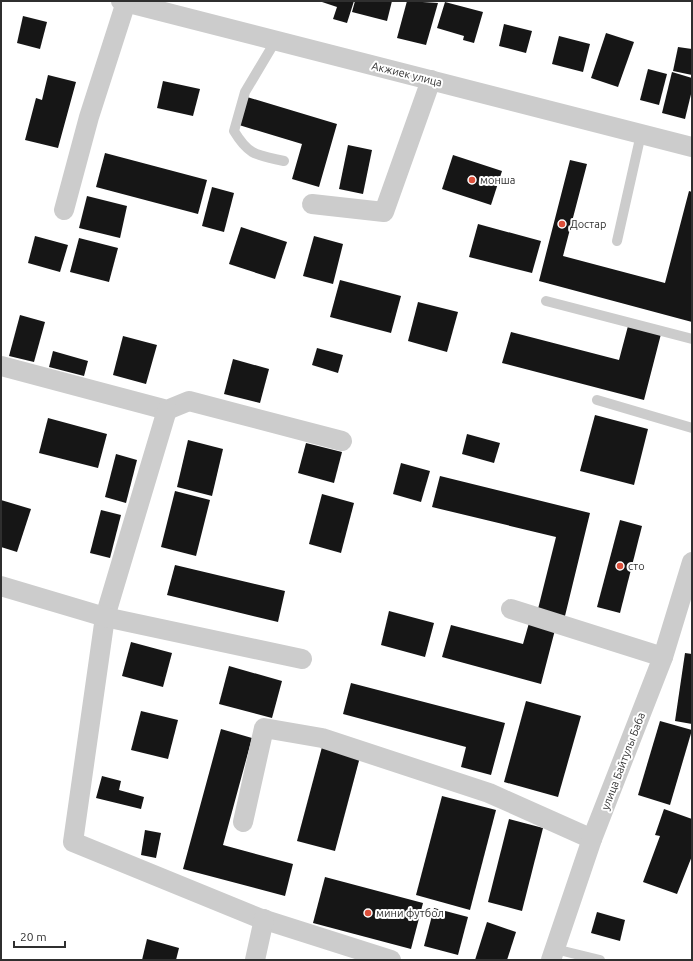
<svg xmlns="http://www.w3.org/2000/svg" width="693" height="961" font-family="Ubuntu,sans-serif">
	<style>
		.building { fill: #161616 }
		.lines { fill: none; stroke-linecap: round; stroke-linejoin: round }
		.lane { stroke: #ccc; stroke-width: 10 }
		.street { stroke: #ccc; stroke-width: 20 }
		.poi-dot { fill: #dc503b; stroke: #fff; stroke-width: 1.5 }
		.labels { text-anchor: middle; stroke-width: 4; stroke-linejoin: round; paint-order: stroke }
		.street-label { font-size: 11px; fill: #2f2f2f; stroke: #fff }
		.poi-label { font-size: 11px; fill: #2f2f2f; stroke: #fff; text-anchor: start }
	</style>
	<rect width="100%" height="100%" fill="#fff"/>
	<g class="building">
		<polygon points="319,1 354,1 347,23 333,19 337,7"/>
		<polygon points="355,1 392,1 387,21 352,12"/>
		<polygon points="407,1 438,3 426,45 397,38"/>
		<polygon points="445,2 483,12 474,43 463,40 464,36 437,28"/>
		<polygon points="23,16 47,22 40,49 17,43"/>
		<polygon points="504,24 532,31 526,53 499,46"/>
		<polygon points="606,33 634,42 618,87 591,78"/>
		<polygon points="559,36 590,44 583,72 552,64"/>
		<polygon points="678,47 692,49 692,75 673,71"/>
		<polygon points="648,69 667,74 659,105 640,100"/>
		<polygon points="672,72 692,78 692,90 685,119 662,113"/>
		<polygon points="48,75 76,82 58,148 25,140 36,98 42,100"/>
		<polygon points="163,81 200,89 193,116 157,108"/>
		<polygon points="247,97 337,124 319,187 292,179 302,144 239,125"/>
		<polygon points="348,145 372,150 363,194 339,189"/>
		<polygon points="105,153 207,180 198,214 96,187"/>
		<polygon points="453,155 502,171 491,205 442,189"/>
		<polygon points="570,160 587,164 563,256 665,283 689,191 692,192 692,322 539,281"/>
		<polygon points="212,187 234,193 224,232 202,226"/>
		<polygon points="87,196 127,206 120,238 79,228"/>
		<polygon points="478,224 541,241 532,273 469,257"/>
		<polygon points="241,227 287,242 275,279 229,264"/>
		<polygon points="35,236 68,245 60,272 28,263"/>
		<polygon points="314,236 343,244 333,284 303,276"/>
		<polygon points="79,238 118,248 109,282 70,272"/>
		<polygon points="340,280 401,296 391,333 330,317"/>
		<polygon points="418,302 458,312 447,352 408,341"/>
		<polygon points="20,315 45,322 34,362 9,356"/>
		<polygon points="628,326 661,334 644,400 502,363 511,332 619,360"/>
		<polygon points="123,336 157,345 146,384 113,375"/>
		<polygon points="317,348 343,355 338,373 312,365"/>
		<polygon points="53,351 88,361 84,376 49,367"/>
		<polygon points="233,359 269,369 260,403 224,394"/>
		<polygon points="595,415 648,429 634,485 580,471"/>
		<polygon points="48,418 107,434 98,468 39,453"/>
		<polygon points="467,434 500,443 494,463 462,454"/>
		<polygon points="188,440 223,449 212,496 177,487"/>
		<polygon points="306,443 342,452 334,483 298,473"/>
		<polygon points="116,454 137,460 126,503 105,497"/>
		<polygon points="401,463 430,471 421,502 393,494"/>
		<polygon points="440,476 590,513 564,620 537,613 556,537 432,507"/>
		<polygon points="175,491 210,500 196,556 161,547"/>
		<polygon points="322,494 354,503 341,553 309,544"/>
		<polygon points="1,500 31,509 17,552 1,547"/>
		<polygon points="101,510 121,515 110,558 90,553"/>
		<polygon points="620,520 642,526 620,613 597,607"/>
		<polygon points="175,565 285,591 278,622 167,595"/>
		<polygon points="389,611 434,623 425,657 381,645"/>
		<polygon points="529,623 555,630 541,684 442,657 451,625 523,644"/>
		<polygon points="131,642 172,653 163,687 122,676"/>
		<polygon points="685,653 692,654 692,724 675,721"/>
		<polygon points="229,666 282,681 272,718 219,704"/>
		<polygon points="351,683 505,723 491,775 461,767 466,747 343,714"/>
		<polygon points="526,701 581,716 558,797 504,782"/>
		<polygon points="141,711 178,720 168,759 131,750"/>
		<polygon points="660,721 692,730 670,805 638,795"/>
		<polygon points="221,729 252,738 223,845 293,864 285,896 183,869"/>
		<polygon points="322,747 360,757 335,851 297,841"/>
		<polygon points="102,776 121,781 119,790 144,797 141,809 96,798"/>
		<polygon points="442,796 496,810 470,910 416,895"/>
		<polygon points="664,809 692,819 692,856 677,894 643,882 660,836 655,835"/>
		<polygon points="509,819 543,828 522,911 488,902"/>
		<polygon points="145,830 161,833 156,858 141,855"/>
		<polygon points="325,877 423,903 411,949 313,923"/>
		<polygon points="434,908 468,917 458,955 424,946"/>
		<polygon points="597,912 625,920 620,941 591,933"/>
		<polygon points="487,922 516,932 507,960 475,960"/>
		<polygon points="147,939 179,948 176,960 142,960"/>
	</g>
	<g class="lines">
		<g class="lane">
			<path d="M 276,40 L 245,92 L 234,131 C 249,156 257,155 284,161"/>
			<polyline points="617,241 641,134"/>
			<polyline points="546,301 692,339"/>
			<polyline points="597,400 692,428"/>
			<polyline points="555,949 600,960"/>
		</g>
		<g class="street">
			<polyline points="121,1 692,147"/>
			<polyline points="312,204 384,212 431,80"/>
			<polyline points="64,210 89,117 126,2"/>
			<polyline points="1,366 167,410 189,401 342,441"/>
			<polyline points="167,410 105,617 73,842 259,918 391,960"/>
			<polyline points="1,586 105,617 302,659"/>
			<polyline points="511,609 663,657"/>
			<polyline points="243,822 264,728 322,738 489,793 592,839"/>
			<polyline points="255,960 264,919"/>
			<polyline points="551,960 592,839 663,657 692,562"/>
		</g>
	</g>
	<g class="poi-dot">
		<circle cx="472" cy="180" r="4"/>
		<circle cx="562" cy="224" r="4"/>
		<circle cx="620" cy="566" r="4"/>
		<circle cx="368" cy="913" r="4"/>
	</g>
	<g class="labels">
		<g class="street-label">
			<text transform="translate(407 74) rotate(14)" y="4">Акжиек улица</text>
			<text transform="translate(623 761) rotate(-69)" y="4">улица Байтулы Баба</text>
		</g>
		<g class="poi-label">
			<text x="480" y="184">монша</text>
			<text x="570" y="228">Достар</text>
			<text x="628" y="570">сто</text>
			<text x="376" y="917">мини футбол</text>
		</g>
	</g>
	<rect width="693" height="961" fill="none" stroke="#2f2f2f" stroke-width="4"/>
	<path d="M14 941v6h51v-6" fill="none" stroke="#2f2f2f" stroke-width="2"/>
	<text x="20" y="941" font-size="12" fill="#2f2f2f" stroke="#ffffff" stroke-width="3" paint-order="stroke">20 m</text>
</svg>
